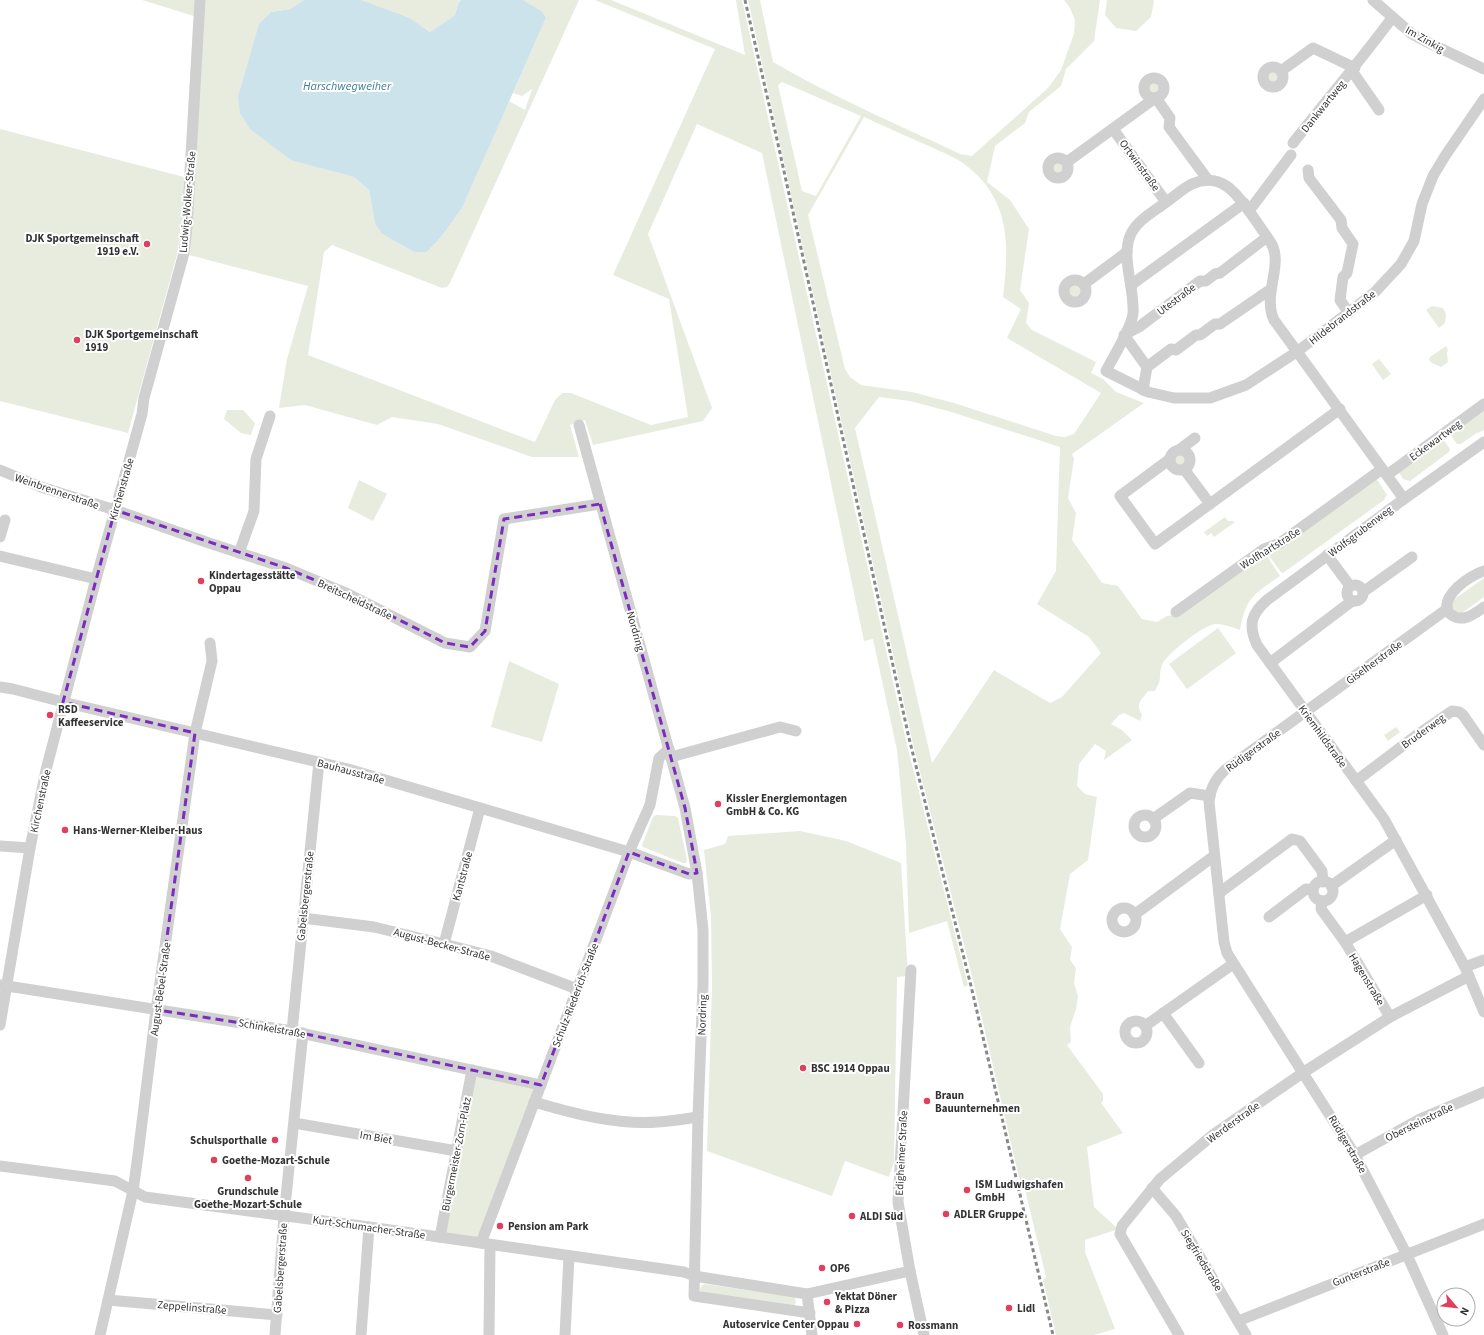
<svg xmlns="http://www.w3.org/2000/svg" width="1484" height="1335" font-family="'Source Sans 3',sans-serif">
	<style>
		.green { fill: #e7ecdf; fill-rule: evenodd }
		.water { fill: #cde3eb }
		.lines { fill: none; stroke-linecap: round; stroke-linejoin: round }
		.street { stroke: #d0d0d0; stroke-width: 11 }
		.rail { stroke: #888; stroke-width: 3; stroke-dasharray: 4 3; stroke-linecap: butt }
		.marked { fill: none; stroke: #7b2cbf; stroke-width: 3; stroke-dasharray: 8 5; stroke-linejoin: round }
		.poi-dot { fill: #e03f5d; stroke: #fff; stroke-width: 1.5 }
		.labels { text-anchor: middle; stroke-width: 4; stroke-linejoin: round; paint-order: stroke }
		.street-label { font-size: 11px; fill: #333; stroke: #fff }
		.poi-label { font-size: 11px; font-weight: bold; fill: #333; stroke: #fff; text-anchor: start }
		.water-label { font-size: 12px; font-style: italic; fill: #427d94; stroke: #fff }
	</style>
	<rect width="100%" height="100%" fill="#fff"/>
	<g class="green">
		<polygon points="142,0 304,0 290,9 271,12 320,168 354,177 369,190 375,224 382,234 414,252 427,252 442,236 462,208 509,101 525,110 532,89 522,96 513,93 546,18 542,11 523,0 579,0 450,283 447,287 442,288 332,245 324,252 308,355 535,442 555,400 562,393 571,393 651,425 688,417 669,299 613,275 715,49 595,0 611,0 745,55 736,0 742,0 907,745 968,985 964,987 947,921 909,933 906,844 897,750 873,639 864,641 762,153 697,124 648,234 712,408 703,421 593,445 585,420 570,425 579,457 532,457 438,424 392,417 377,425 305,405 279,408 287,359 308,286 189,255 192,223 181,221 178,251 128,433 0,401 0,129 184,177 194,16"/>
		<polygon points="361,0 461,0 458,4 455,15 430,32 410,18"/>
		<path d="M 748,0 L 760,0 L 773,62 C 833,97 897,124 960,154 L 972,156 L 1048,88 L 1061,70 L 1074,34 L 1075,20 L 1070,8 L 1064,0 L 1100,0 L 1094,41 L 1066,69 L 1061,86 L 1029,112 L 1025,123 L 995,146 L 987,182 L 1010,200 L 1029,229 L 1020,290 L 1029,303 L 1026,323 L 1032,330 L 1096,362 L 1091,373 L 1103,379 L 1116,392 L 1144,403 L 1072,454 L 1074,459 L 1068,498 L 1076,513 L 1072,540 L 1102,583 L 1118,586 L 1142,619 L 1157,622 L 1167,616 L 1174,615 L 1265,553 L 1280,576 C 1254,594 1246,597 1240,630 C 1232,627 1224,624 1216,624 C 1205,624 1166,654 1162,665 C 1159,672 1161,677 1159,683 C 1158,685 1156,688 1155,691 L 1148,691 C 1141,701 1135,703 1142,715 L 1140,721 L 1124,713 L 1119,715 L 1111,724 L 1122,730 L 1132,740 L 1104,760 L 1106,751 L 1095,744 L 1079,764 L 1077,786 L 1085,794 L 1097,797 L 1088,860 L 1070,874 L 1060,929 L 1072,947 L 1070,960 L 1076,968 L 1074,983 L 1078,996 L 1076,1009 L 1070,1027 L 1071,1042 L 1067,1045 L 1103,1094 L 1103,1101 L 1101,1103 L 1123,1133 L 1087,1147 L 1094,1207 L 1116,1227 L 1116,1230 L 1085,1240 L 1085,1252 L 1115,1329 L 1094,1335 L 1056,1335 L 1043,1280 L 1046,1277 L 1023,1181 L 1020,1182 L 974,984 L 913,744 ZM 782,82 L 861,116 L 816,196 L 802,191 L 778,85 ZM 864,117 C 886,127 908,137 931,147 C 943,153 958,158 968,167 C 1011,201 1009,248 1003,297 L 1021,309 L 1007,338 L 1101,393 L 1074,434 L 1065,437 L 1056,436 L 954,403 L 912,392 L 861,385 L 850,377 L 845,369 L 808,215 ZM 879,397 L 910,401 L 948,411 L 1060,447 L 1056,571 L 1037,604 L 1089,637 L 1101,653 L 1062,697 L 1050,703 L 994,670 L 932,763 L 855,428 Z"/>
		<polygon points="1107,0 1153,0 1154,1 1151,17 1136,31 1116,28 1105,15"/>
		<circle cx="1273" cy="77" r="10"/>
		<circle cx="1154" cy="88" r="10"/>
		<circle cx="1058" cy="168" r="10"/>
		<circle cx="1075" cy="291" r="11"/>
		<polygon points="1432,306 1443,308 1446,314 1445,323 1439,328 1426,310"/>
		<polygon points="1446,346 1448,350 1447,353 1448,362 1441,367 1432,363 1429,360 1430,357"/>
		<polygon points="1379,359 1391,374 1383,380 1372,364"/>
		<polygon points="1484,407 1484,430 1475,434 1461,444 1457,444 1450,434"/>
		<polygon points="227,410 243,410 255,423 251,435 241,433 224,419"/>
		<polygon points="1443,439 1450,449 1449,452 1410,481 1403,479 1398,471"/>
		<circle cx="1180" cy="460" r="10"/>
		<polygon points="1374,478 1378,481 1387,495 1384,500 1283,573 1281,572 1266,552"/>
		<polygon points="359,480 387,494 373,521 348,508"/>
		<polygon points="1225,517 1228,521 1233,521 1235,522 1214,537 1211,533 1207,536 1204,532"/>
		<polygon points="1484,578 1484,597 1462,613 1456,614 1451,605 1452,601"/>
		<polygon points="1218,628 1236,653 1187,689 1169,664"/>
		<polygon points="509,661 559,684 542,742 491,727"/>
		<polygon points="1396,727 1400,732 1388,741 1384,735"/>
		<polygon points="656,815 675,816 678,818 687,860 686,863 683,863 643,847 642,845 653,817"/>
		<polygon points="800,831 846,841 901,863 908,976 897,977 894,1162 889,1177 845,1161 832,1196 707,1151 712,986 711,917 704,850 725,844 728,836"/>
		<polygon points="475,1074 536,1088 479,1239 444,1234"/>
		<polygon points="705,1284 795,1297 796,1303 794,1306 703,1293 700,1290 701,1286"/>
	</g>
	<polygon class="water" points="304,0 361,0 367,2 410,18 430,32 455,15 458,4 461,0 523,0 542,11 546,18 462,208 442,236 427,252 414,252 382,234 375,224 369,190 354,177 320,168 291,160 250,129 240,113 238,97 259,24 271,12 290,9"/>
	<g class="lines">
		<g class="street">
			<polyline points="1373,0 1412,34 1425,41 1484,69"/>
			<circle cx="1273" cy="77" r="10"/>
			<polyline points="1281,71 1313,48 1355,68"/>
			<polyline points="1352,71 1379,110"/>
			<circle cx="1154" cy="88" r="10"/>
			<polyline points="1156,98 1170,118 1169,127 1208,180"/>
			<polyline points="1113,129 1166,202"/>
			<path d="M 1293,143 C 1326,101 1360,61 1392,18"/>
			<circle cx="1058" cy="168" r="10"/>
			<polyline points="1067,162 1155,98"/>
			<polyline points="1308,170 1309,178 1341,220 1342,228 1353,244 1347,273 1343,277 1340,300 1349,313"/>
			<polyline points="1249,211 1291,155"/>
			<circle cx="1075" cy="291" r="11"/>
			<polyline points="1084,284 1127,252"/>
			<polyline points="1131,285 1244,203"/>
			<polyline points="1147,367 1124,335 1139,327 1200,281 1206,281 1215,274 1220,273 1267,237"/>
			<polyline points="1143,390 1147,367 1171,349 1176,350 1196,335 1200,335 1215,324 1220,324 1271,289"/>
			<polyline points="579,425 685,808 697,873 703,930 703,985 698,1117 694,1296 810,1313"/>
			<path d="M 1484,442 L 1404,499 L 1267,600 C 1251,614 1248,625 1257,645 L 1384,819 L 1465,967 L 1484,1012"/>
			<polyline points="1179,450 1195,438"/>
			<circle cx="1180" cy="460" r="10"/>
			<polyline points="1170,459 1120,496 1155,544 1340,409"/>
			<polyline points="1184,469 1210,504"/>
			<polyline points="0,470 41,487 115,510 209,543 286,568 346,593 445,643 470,647 485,631 504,519 600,504"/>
			<polyline points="1387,475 1484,404"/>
			<path d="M 1404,499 L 1274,320 C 1262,295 1284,264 1271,243 C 1266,235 1260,227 1254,218 C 1239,197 1223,170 1192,184 C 1183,188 1174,197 1165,203 C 1153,212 1136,221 1130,236 C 1121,259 1135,289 1133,314 C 1131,329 1113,357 1106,371 L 1148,392 L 1174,398 L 1210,398 L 1246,385 L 1298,351 L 1375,292 L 1401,264 L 1414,241 L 1422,204 L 1433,176 L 1445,156 L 1484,99"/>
			<polyline points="0,537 5,520"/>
			<polyline points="239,553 254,511 256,459 270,416"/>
			<polyline points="1327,555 1350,586"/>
			<polyline points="0,556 96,579"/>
			<path d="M 1484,571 C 1470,575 1439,596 1449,613 C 1461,624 1473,615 1484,607"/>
			<circle cx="1355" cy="593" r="8"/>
			<polyline points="1363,592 1412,557"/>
			<polyline points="1176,612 1264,549 1280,543 1382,469"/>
			<polyline points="1270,663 1352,601"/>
			<polyline points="0,687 13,689 63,702 348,769 629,852 689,874 697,873"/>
			<polyline points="671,757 780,727 796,731"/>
			<polyline points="1356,781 1417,735 1452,711 1459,712 1463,715 1484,745"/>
			<circle cx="1145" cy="826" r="11"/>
			<polyline points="1153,819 1190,793 1210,796"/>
			<polyline points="0,846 30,848"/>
			<circle cx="1323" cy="891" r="10"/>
			<polyline points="1331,886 1396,840"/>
			<polyline points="1219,893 1292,839 1300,841 1322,871 1323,882"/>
			<polyline points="1322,901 1321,909 1345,942 1427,895"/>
			<circle cx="1124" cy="920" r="12"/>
			<polyline points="1134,915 1214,856"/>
			<polyline points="1269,917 1306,889 1313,890"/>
			<polyline points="303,918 374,927 444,944 491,956 577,989"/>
			<polyline points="1345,942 1390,1017"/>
			<polyline points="444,944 480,808"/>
			<polyline points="1465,967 1484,960"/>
			<polyline points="911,970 898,1202 910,1271 924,1335"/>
			<polyline points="1,985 292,1031 541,1085"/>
			<polyline points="1163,1013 1199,1063"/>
			<circle cx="1136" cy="1032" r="11"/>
			<polyline points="0,1025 30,848 46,770 96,579 142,414 144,398 184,253 187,227 200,0"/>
			<polyline points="1145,1026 1233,964"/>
			<polyline points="292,1031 319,762"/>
			<path d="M 534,1102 C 575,1114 616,1125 658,1122 C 671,1121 685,1119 698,1117"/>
			<polyline points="294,1123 457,1151"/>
			<polyline points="1355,1155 1420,1119 1484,1092"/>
			<polyline points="0,1166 115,1181 145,1197 369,1227 684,1272 694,1276 807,1294 910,1271"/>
			<polyline points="1152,1188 1176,1216 1246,1335"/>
			<polyline points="440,1237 472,1070"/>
			<polyline points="481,1243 606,913 629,852 650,805 659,758 669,749"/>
			<polyline points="807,1294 812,1335"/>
			<polyline points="108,1300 277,1315"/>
			<polyline points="1238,1321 1484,1224"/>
			<polyline points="100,1335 133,1191 138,1155 155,1018 195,733 212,661 210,643"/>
			<polyline points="275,1335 284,1216 303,1033"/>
			<polyline points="361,1335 369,1227"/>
			<polyline points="489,1335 490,1245"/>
			<polyline points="565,1335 569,1256"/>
			<polyline points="1179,1335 1120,1234 1122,1226 1160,1179 1214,1134 1304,1072 1390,1017 1469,976"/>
			<path d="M 1443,1335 L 1407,1255 L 1355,1155 L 1227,953 L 1224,942 L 1209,802 C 1210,789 1215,779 1225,770 L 1447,609"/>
		</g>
		<polyline class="rail" points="745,0 776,135 909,738 971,986 1053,1335"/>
	</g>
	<path class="marked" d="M 600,504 L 685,808 L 697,873 L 689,874 L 629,852 L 541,1085 L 292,1031 L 157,1010 L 195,733 L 63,702 L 115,510 L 286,568 L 346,593 L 445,643 L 470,647 L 485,631 L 504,519 Z"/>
	<g class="poi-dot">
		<circle cx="147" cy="244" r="4"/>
		<circle cx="77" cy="340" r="4"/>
		<circle cx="201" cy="581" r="4"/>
		<circle cx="50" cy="715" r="4"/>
		<circle cx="718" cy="804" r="4"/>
		<circle cx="65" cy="830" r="4"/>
		<circle cx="803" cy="1068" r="4"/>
		<circle cx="927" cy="1101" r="4"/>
		<circle cx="275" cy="1140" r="4"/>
		<circle cx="214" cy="1160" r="4"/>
		<circle cx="248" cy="1178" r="4"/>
		<circle cx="967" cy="1190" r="4"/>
		<circle cx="946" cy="1214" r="4"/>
		<circle cx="852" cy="1216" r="4"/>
		<circle cx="500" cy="1226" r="4"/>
		<circle cx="822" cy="1268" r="4"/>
		<circle cx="827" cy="1302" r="4"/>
		<circle cx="1009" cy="1308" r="4"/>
		<circle cx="857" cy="1324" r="4"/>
		<circle cx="900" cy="1325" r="4"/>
	</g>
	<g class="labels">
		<g class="street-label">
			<text transform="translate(1425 39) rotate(29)" y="4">Im Zinkig</text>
			<text transform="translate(1323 106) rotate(-51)" y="4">Dankwartweg</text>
			<text transform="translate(1140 165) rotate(54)" y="4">Ortwinstraße</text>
			<text transform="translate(187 202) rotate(-85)" y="4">Ludwig-Wolker-Straße</text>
			<text transform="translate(1176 299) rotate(-37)" y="4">Utestraße</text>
			<text transform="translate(1342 317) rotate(-38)" y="4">Hildebrandstraße</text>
			<text transform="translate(1435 440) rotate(-36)" y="4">Eckewartweg</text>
			<text transform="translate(121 489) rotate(-74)" y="4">Kirchenstraße</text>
			<text transform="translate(57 491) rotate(19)" y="4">Weinbrennerstraße</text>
			<text transform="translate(1360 531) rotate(-37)" y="4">Wolfsgrubenweg</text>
			<text transform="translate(1270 548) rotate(-32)" y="4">Wolfhartstraße</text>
			<text transform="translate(355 599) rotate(25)" y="4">Breitscheidstraße</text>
			<text transform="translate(636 631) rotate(74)" y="4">Nordring</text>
			<text transform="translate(1374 662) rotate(-36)" y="4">Giselherstraße</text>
			<text transform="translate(1423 731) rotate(-36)" y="4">Bruderweg</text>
			<text transform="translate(1323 736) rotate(54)" y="4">Kriemhildstraße</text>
			<text transform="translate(1253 750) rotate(-36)" y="4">Rüdigerstraße</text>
			<text transform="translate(351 771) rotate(15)" y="4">Bauhausstraße</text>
			<text transform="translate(40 801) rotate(-78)" y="4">Kirchenstraße</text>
			<text transform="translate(462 876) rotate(-75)" y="4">Kantstraße</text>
			<text transform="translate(305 896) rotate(-84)" y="4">Gabelsbergerstraße</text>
			<text transform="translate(442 944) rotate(15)" y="4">August-Becker-Straße</text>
			<text transform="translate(1367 979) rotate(59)" y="4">Hagenstraße</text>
			<text transform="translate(160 989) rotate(-82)" y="4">August-Bebel-Straße</text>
			<text transform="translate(575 995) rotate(-69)" y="4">Schulz-Riederich-Straße</text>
			<text transform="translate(702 1015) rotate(-88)" y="4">Nordring</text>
			<text transform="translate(272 1028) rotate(10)" y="4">Schinkelstraße</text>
			<text transform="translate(1233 1122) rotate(-36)" y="4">Werderstraße</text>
			<text transform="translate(1419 1122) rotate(-26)" y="4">Obersteinstraße</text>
			<text transform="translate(376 1137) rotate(10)" y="4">Im Biet</text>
			<text transform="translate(1348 1144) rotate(60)" y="4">Rüdigerstraße</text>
			<text transform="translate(901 1153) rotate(-87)" y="4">Edigheimer Straße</text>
			<text transform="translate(456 1154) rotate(-79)" y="4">Bürgermeister-Zorn-Platz</text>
			<text transform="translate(369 1227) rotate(8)" y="4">Kurt-Schumacher-Straße</text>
			<text transform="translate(1202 1260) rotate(59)" y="4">Siegfriedstraße</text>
			<text transform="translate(280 1268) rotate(-86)" y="4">Gabelsbergerstraße</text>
			<text transform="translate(1361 1272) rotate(-21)" y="4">Gunterstraße</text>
			<text transform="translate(192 1307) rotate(5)" y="4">Zeppelinstraße</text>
		</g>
		<g class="poi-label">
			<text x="139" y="242" text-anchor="end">DJK Sportgemeinschaft<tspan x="139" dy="13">1919 e.V.</tspan></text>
			<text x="85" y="338">DJK Sportgemeinschaft<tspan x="85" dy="13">1919</tspan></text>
			<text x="209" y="579">Kindertagesstätte<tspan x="209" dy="13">Oppau</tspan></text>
			<text x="58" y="713">RSD<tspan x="58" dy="13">Kaffeeservice</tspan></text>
			<text x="726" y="802">Kissler Energiemontagen<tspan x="726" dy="13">GmbH &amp; Co. KG</tspan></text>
			<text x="73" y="834">Hans-Werner-Kleiber-Haus</text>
			<text x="811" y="1072">BSC 1914 Oppau</text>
			<text x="935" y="1099">Braun<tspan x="935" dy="13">Bauunternehmen</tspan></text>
			<text x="267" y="1144" text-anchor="end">Schulsporthalle</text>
			<text x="222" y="1164">Goethe-Mozart-Schule</text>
			<text x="975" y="1188">ISM Ludwigshafen<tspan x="975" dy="13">GmbH</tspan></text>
			<text x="248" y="1195" text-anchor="middle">Grundschule<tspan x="248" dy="13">Goethe-Mozart-Schule</tspan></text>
			<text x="954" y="1218">ADLER Gruppe</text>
			<text x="860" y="1220">ALDI Süd</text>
			<text x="508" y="1230">Pension am Park</text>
			<text x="830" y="1272">OP6</text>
			<text x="835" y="1300">Yektat Döner<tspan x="835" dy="13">&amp; Pizza</tspan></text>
			<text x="1017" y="1312">Lidl</text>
			<text x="849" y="1328" text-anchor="end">Autoservice Center Oppau</text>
			<text x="908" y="1329">Rossmann</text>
		</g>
		<g class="water-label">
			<text x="347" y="90">Harschwegweiher</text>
		</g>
	</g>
	<g transform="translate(1456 1307) rotate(118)"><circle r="19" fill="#ffffff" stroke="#adadad"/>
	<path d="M0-3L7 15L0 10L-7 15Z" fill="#e03f5d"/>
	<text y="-6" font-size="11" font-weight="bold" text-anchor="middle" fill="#333333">N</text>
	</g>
</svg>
